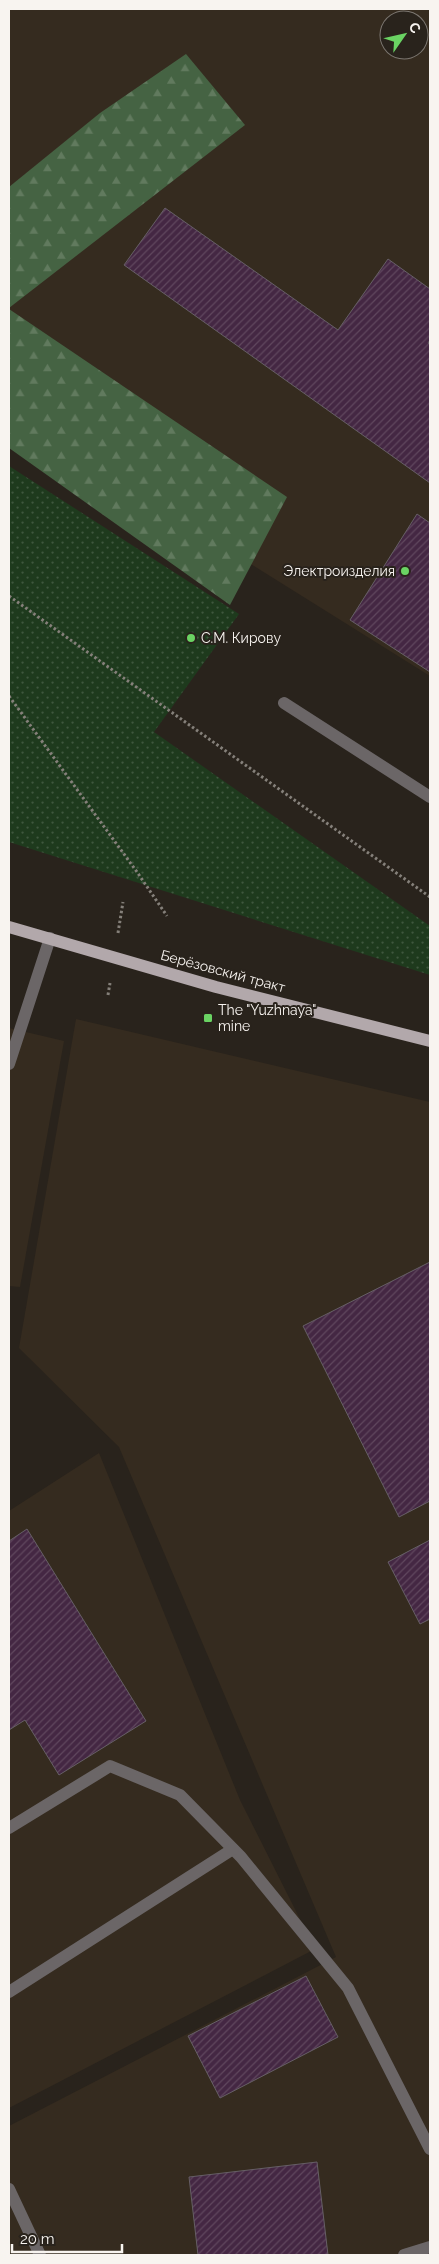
<svg xmlns="http://www.w3.org/2000/svg" width="439" height="2264" font-family="Raleway,sans-serif">
	<style>
		.built { fill: #352b1f; fill-rule: evenodd }
		.forest { fill: url(#forest-firs) }
		.park { fill: url(#park-dots) }
		.building { fill: url(#building-hatch); stroke: #665f66 }
		.lines { fill: none; stroke-linecap: round; stroke-linejoin: round }
		.path { stroke: #85807a; stroke-width: 3; stroke-dasharray: 2.5 2.5; stroke-linecap: butt }
		.lane { stroke: #6b6667; stroke-width: 12 }
		.primary { stroke: #b2a8ab; stroke-width: 12 }
		.poi-dot { fill: #6ad363; stroke: #29231c; stroke-width: 2 }
		.labels { text-anchor: middle; stroke-width: 4; stroke-linejoin: round; paint-order: stroke }
		.poi-label { font-size: 14px; fill: #f8f4f0; stroke: #29231c; text-anchor: start }
		.street-label { font-size: 14px; fill: #f8f4f0; stroke: #29231c }
	</style>
	<defs>
		<pattern id="forest-firs" width="22" height="20" patternUnits="userSpaceOnUse" patternTransform="scale(1.25)"><rect width="22" height="20" fill="#456343"/><path d="M5 1l3.5 6h-7zM16 11l3.5 6h-7z" fill="#617a5e"/></pattern>
		<pattern id="park-dots" width="8" height="8" patternUnits="userSpaceOnUse" patternTransform="scale(1.25)"><rect width="8" height="8" fill="#1e3a1d"/><path d="M2 2h.1M6 6h.1" fill="none" stroke="#3f573e" stroke-width="1.8" stroke-linecap="round"/></pattern>
		<pattern id="building-hatch" width="6" height="6" patternUnits="userSpaceOnUse" patternTransform="scale(1.25)"><rect width="6" height="6" fill="#442743"/><path d="M-1 1l2-2M0 6l6-6M5 7l2-2" fill="none" stroke="#60475e"/></pattern>
	</defs>
	<rect width="100%" height="100%" fill="#29231c"/>
	<g class="built">
		<path d="M 9,9 L 430,9 L 430,676 L 9,413 ZM 389,20 L 419,20 L 419,50 L 389,50 Z"/>
		<polygon points="76,1019 430,1102 430,2255 9,2255 9,2126 336,1957 119,1447 19,1348"/>
		<polygon points="9,1028 64,1041 20,1287 9,1286"/>
		<polygon points="99,1453 240,1800 315,1949 9,2108 9,1511"/>
	</g>
	<g class="forest">
		<polygon points="186,54 245,125 9,308 9,187 100,113"/>
		<polygon points="9,309 287,497 230,605 9,448"/>
	</g>
	<polygon class="park" points="9,466 239,614 154,732 430,926 430,975 9,842"/>
	<g class="building">
		<polygon points="165,208 338,330 388,259 430,289 430,340 428,343 430,345 430,483 124,265"/>
		<polygon points="417,514 430,523 430,672 350,620"/>
		<polygon points="430,1262 430,1501 399,1517 303,1326"/>
		<polygon points="27,1529 146,1721 59,1775 25,1720 9,1730 9,1541"/>
		<polygon points="430,1540 430,1619 420,1624 388,1562"/>
		<polygon points="306,1976 338,2037 220,2098 188,2036"/>
		<polygon points="317,2162 328,2255 198,2255 189,2177"/>
	</g>
	<g class="lines">
		<g class="path">
			<polyline points="9,596 430,897"/>
			<polyline points="9,696 137,872 167,916"/>
			<polyline points="118,933 123,902"/>
			<polyline points="108,995 110,983"/>
		</g>
		<g class="lane">
			<polyline points="284,703 430,797"/>
			<polyline points="9,1064 50,938"/>
			<polyline points="9,1828 110,1766 180,1795 241,1857 348,1988 430,2149"/>
			<polyline points="9,1992 233,1849"/>
			<polyline points="9,2189 40,2255"/>
			<polyline points="404,2255 430,2247"/>
		</g>
		<polyline class="primary" points="9,927 216,987 430,1041"/>
	</g>
	<g class="poi-dot">
		<circle cx="405" cy="571" r="5"/>
		<circle cx="191" cy="638" r="5"/>
		<rect x="203" y="1013" width="10" height="10" rx="2.5"/>
	</g>
	<g class="labels">
		<g class="poi-label">
			<text x="395" y="576" text-anchor="end">Электроизделия</text>
			<text x="201" y="643">С.М. Кирову</text>
			<text x="218" y="1015">The "Yuzhnaya"<tspan x="218" dy="16">mine</tspan></text>
		</g>
		<g class="street-label">
			<text transform="translate(223 971) rotate(15)" y="5">Берёзовский тракт</text>
		</g>
	</g>
	<rect width="439" height="2264" fill="none" stroke="#f8f4f0" stroke-width="20"/>
	<g transform="translate(404 35) rotate(56)"><circle r="24" fill="#29231c" stroke="#7c7771"/>
	<path d="M0-4L9 19L0 12L-9 19Z" fill="#6ad363"/>
	<text y="-8" font-size="14" font-weight="bold" text-anchor="middle" fill="#f8f4f0">С</text>
	</g>
	<path d="M12 2244v8h110v-8" fill="none" stroke="#f8f4f0" stroke-width="2.5"/>
	<text x="20" y="2244" font-size="15" fill="#f8f4f0" stroke="#29231c" stroke-width="4" paint-order="stroke">20 m</text>
</svg>
